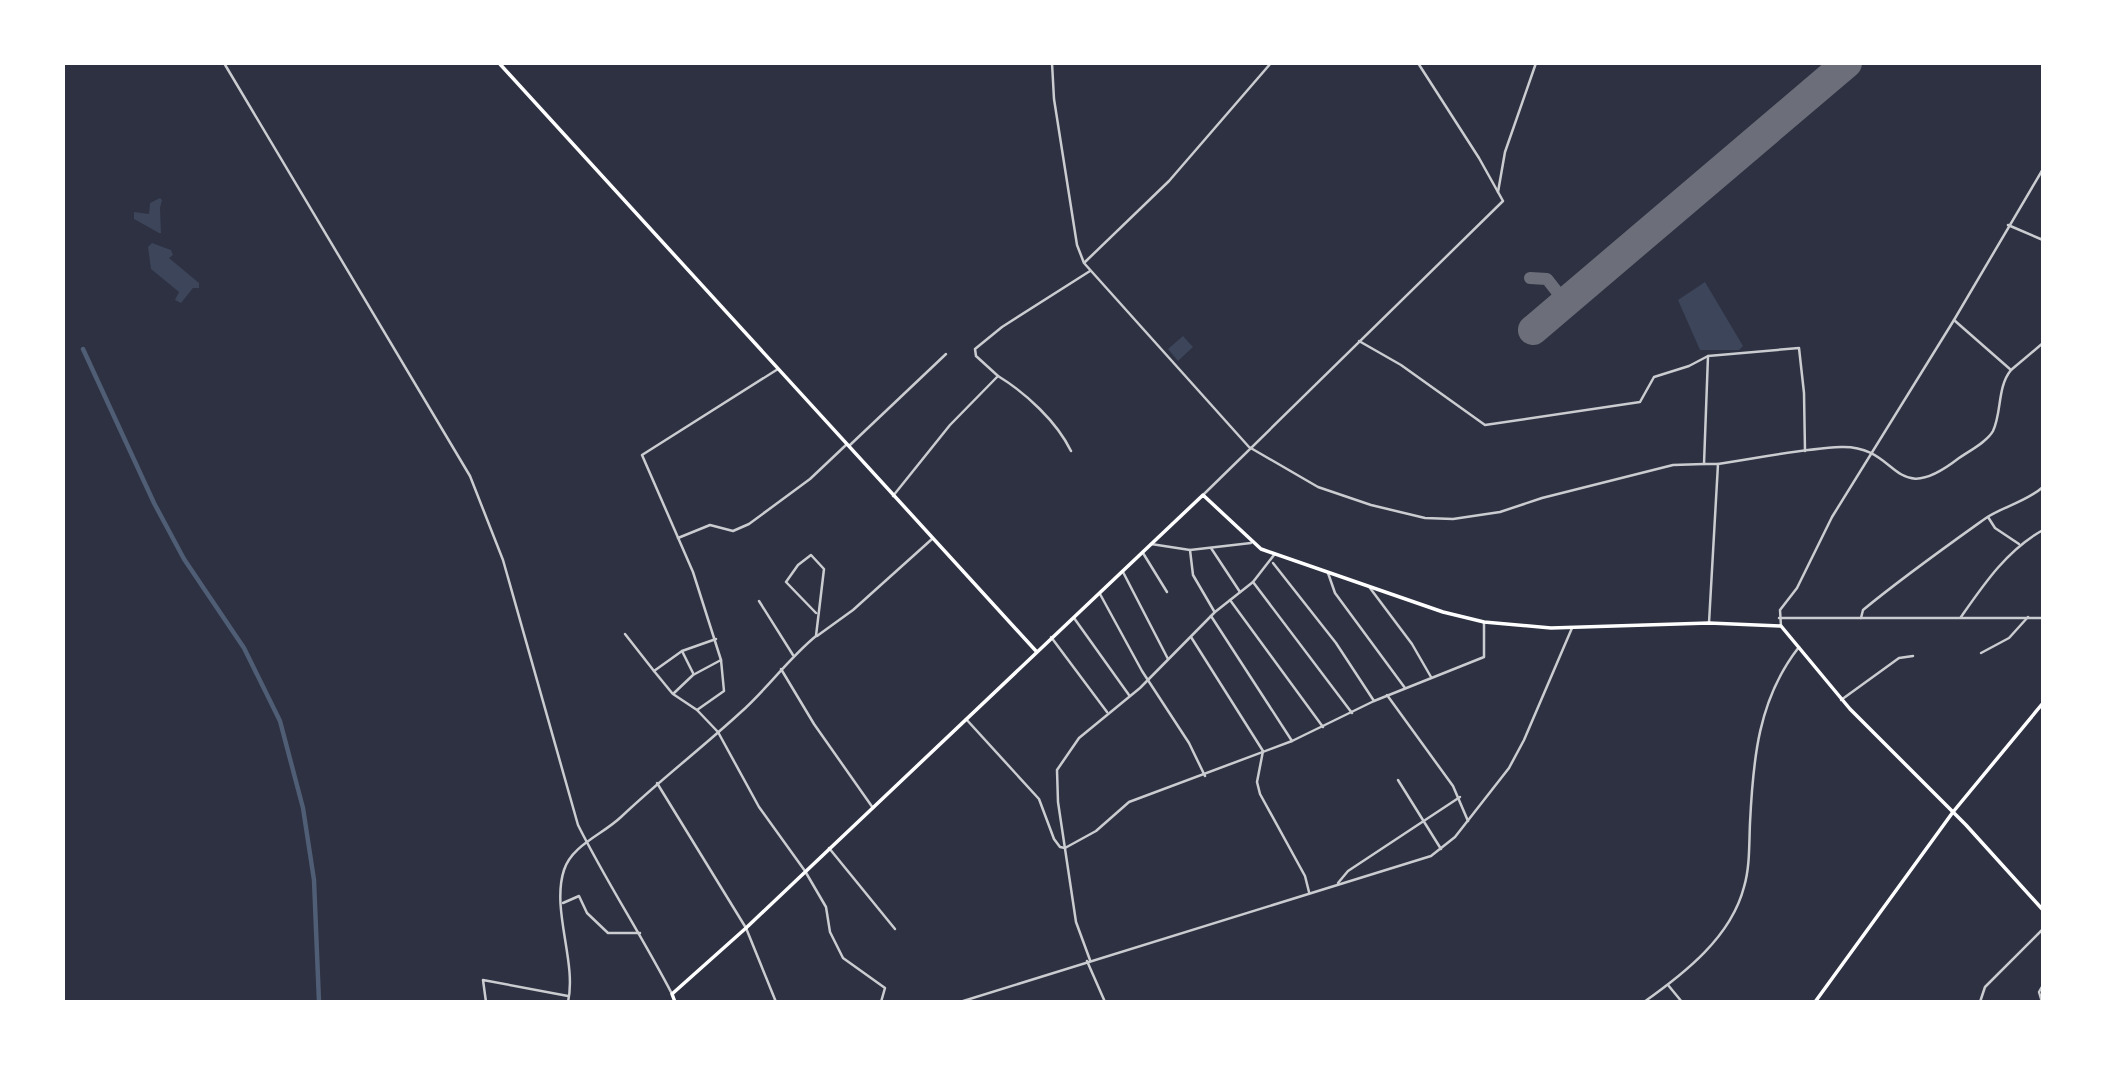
<svg xmlns="http://www.w3.org/2000/svg" width="2106" height="1065" font-family="Manrope,sans-serif">
	<style>
		.green { fill: #3c4559 }
		.lines { fill: none; stroke-linecap: round; stroke-linejoin: round }
		.canal { stroke: #4f5d75; stroke-width: 4.5 }
		.taxiway { stroke: #6c6f7a; stroke-width: 12 }
		.runway { stroke: #6c6f7a; stroke-width: 30 }
		.minor { stroke: #caccd0; stroke-width: 2.5 }
		.tertiary { stroke: #caccd0; stroke-width: 2.5 }
		.secondary { stroke: #fff; stroke-width: 3.5 }
		.primary { stroke: #fff; stroke-width: 3.5 }
	</style>
	<rect width="100%" height="100%" fill="#2d3142"/>
	<g class="green">
		<polygon points="160,198 162,200 160,208 161,233 159,233 134,219 134,212 149,214 150,203"/>
		<polygon points="152,243 171,250 173,255 169,258 199,283 199,288 193,288 181,303 175,300 179,292 151,269 148,247"/>
		<polygon points="1705,282 1743,346 1739,350 1700,350 1678,300"/>
		<polygon points="1183,336 1193,347 1178,361 1168,349"/>
	</g>
	<g class="lines">
		<polyline class="canal" points="83,349 154,503 184,559 244,648 280,721 303,808 314,880 319,1002"/>
		<polyline class="taxiway" points="1530,278 1547,279 1565,302"/>
		<polyline class="runway" points="1533,330 1847,63"/>
		<g class="minor">
			<path d="M 224,63 L 470,476 L 503,560 L 578,825 C 607,883 642,936 672,994"/>
			<polyline points="1052,63 1054,99 1077,245 1084,263 1249,447 1318,487 1371,505 1425,518 1453,519 1500,512 1542,498 1673,465 1704,464"/>
			<polyline points="1498,192 1505,152 1536,63"/>
			<polyline points="2008,225 2043,240"/>
			<polyline points="1085,262 1169,181 1271,63"/>
			<polyline points="1359,341 1401,365 1485,425 1640,402 1654,377 1689,366 1708,356"/>
			<polyline points="2011,370 2043,343"/>
			<polyline points="998,376 976,356 975,349 1002,327 1090,271"/>
			<polyline points="850,445 946,354"/>
			<polyline points="1718,464 1704,464 1708,356 1799,348 1804,393 1805,451"/>
			<polyline points="1203,495 1503,201 1479,158 1418,63"/>
			<path d="M 893,496 L 950,425 L 998,376 C 1026,393 1057,422 1071,451"/>
			<polyline points="1988,517 1995,528 2019,544"/>
			<polyline points="678,538 710,525 733,531 749,524 810,479 846,445"/>
			<polyline points="1151,544 1190,550 1251,543"/>
			<polyline points="1211,548 1240,592"/>
			<polyline points="1190,550 1193,575 1214,611"/>
			<polyline points="1143,553 1167,592"/>
			<polyline points="1273,563 1336,643 1374,701"/>
			<polyline points="1123,572 1168,659"/>
			<polyline points="1328,573 1335,593 1405,688"/>
			<polyline points="1253,582 1352,713"/>
			<polyline points="1370,588 1412,644 1431,677"/>
			<polyline points="1100,594 1142,671 1189,743 1205,776"/>
			<polyline points="1230,600 1323,727"/>
			<polyline points="759,601 793,655"/>
			<polyline points="1211,616 1292,741"/>
			<path d="M 1961,617 C 1984,584 2007,550 2043,530"/>
			<polyline points="1074,618 1129,695"/>
			<polyline points="1779,618 2043,618"/>
			<path d="M 1861,618 L 1863,610 C 1903,577 1944,548 1986,518 C 2004,506 2026,502 2043,487"/>
			<path d="M 1709,623 L 1718,464 C 1758,458 1800,449 1841,447 C 1901,445 1891,511 1959,458 C 1969,451 1987,442 1993,431 C 2002,412 1997,387 2011,370 L 1954,320"/>
			<polyline points="1781,626 1780,610 1797,588 1832,517 1954,320 2043,169"/>
			<polyline points="625,634 654,671 682,651 716,639"/>
			<polyline points="817,636 853,610 932,539"/>
			<polyline points="1051,637 1107,712"/>
			<polyline points="1191,637 1263,751 1257,782 1260,794 1305,876 1309,892"/>
			<polyline points="682,651 693,673"/>
			<polyline points="1981,653 2009,638 2028,617"/>
			<polyline points="721,660 693,572 642,455 778,369"/>
			<polyline points="781,669 814,724 873,808"/>
			<polyline points="654,671 672,693"/>
			<polyline points="1387,695 1453,786 1468,821"/>
			<polyline points="1841,700 1899,658 1913,656"/>
			<polyline points="697,710 724,691 721,660 693,675 673,694 697,710 718,732 759,807 805,871 826,907 830,932 843,958 885,988 881,1002"/>
			<polyline points="966,719 1039,799 1054,839 1060,847 1065,848 1096,831 1129,802 1292,741 1374,701 1484,657 1484,622"/>
			<polyline points="1398,780 1441,849"/>
			<polyline points="657,783 746,928"/>
			<polyline points="829,848 895,929"/>
			<polyline points="1338,883 1348,871 1460,797"/>
			<polyline points="563,903 579,896 587,913 608,933 640,933"/>
			<polyline points="1090,960 1076,922 1058,802 1057,770 1079,738 1140,688 1215,612 1253,582 1274,555"/>
			<polyline points="1087,961 1105,1002"/>
			<polyline points="1668,985 1682,1002"/>
			<polyline points="486,1002 483,980 568,996"/>
			<path d="M 568,1002 C 577,962 551,910 564,870 C 572,845 602,835 621,817 C 660,780 702,748 741,712 C 768,688 788,659 816,636 L 824,569 L 811,555 L 798,565 L 786,582 L 816,613"/>
			<path d="M 1644,1002 C 1685,973 1731,937 1744,887 C 1750,867 1749,844 1750,823 C 1753,760 1758,699 1799,647"/>
			<polyline points="1980,1002 1985,987 2043,929"/>
			<polyline points="2042,1002 2039,992 2043,985"/>
		</g>
		<g class="tertiary">
			<polyline points="746,928 776,1002"/>
			<polyline points="960,1002 1431,856 1455,837 1509,768 1524,740 1572,628"/>
		</g>
		<g class="secondary">
			<polyline points="499,63 1036,651"/>
			<polyline points="675,1002 672,994 746,928 1203,495 1261,549 1443,612 1484,622 1551,628 1709,623 1781,626 1850,709 1966,825 2043,910"/>
		</g>
		<polyline class="primary" points="1815,1002 1953,812 2043,703"/>
	</g>
	<rect width="2106" height="1065" fill="none" stroke="#ffffff" stroke-width="130"/>
</svg>
